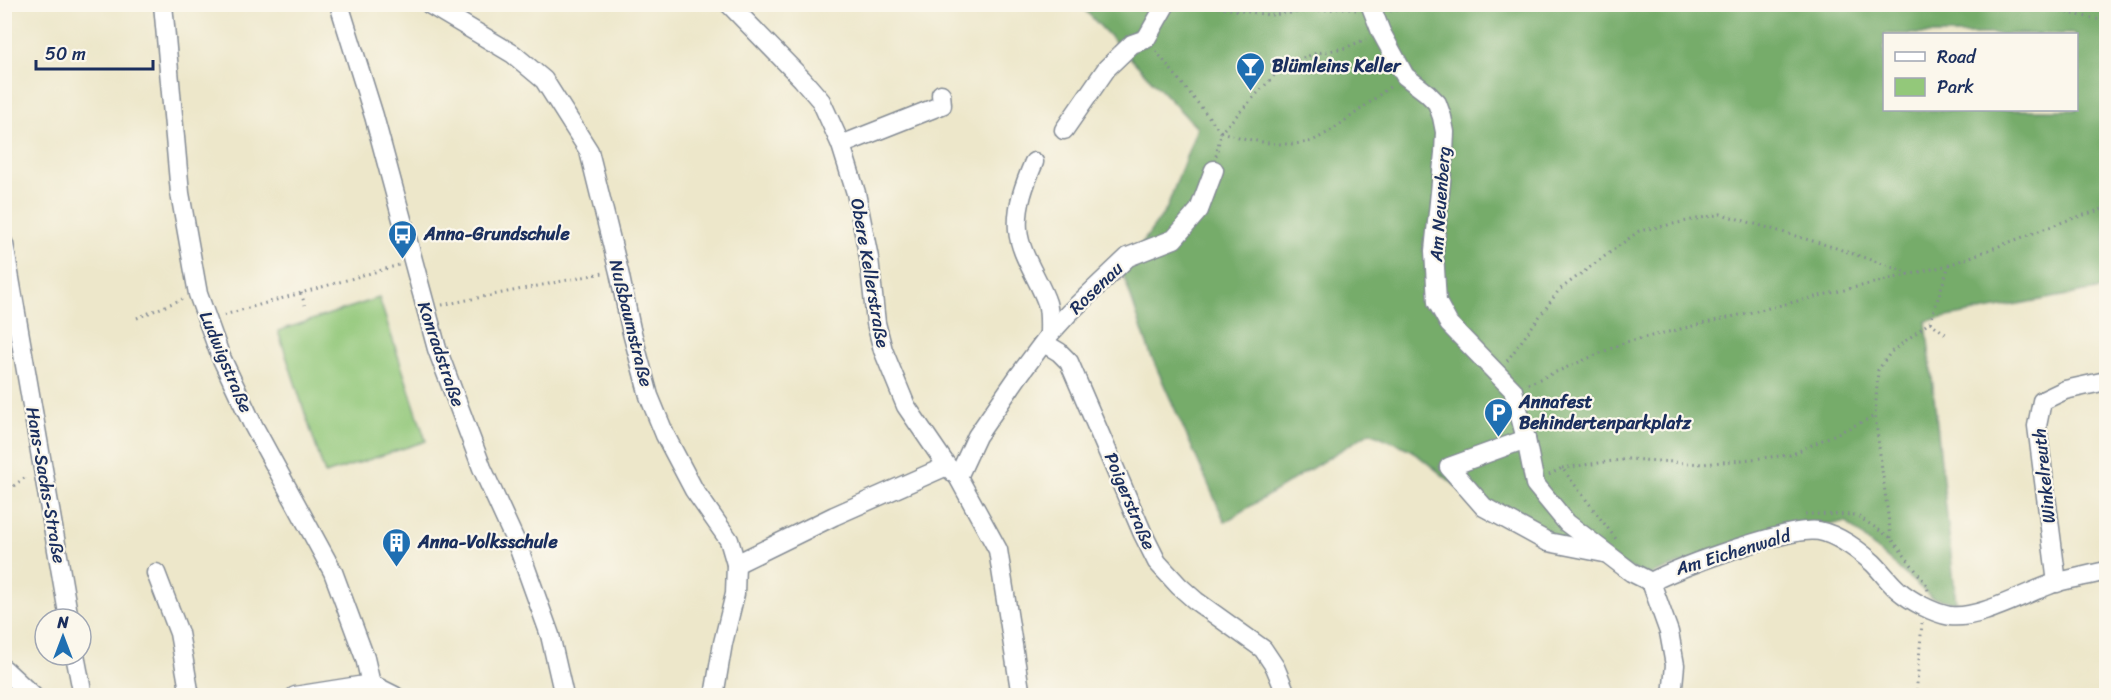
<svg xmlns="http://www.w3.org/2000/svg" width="2111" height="700" font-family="Sriracha,sans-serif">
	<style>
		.green { fill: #93c87a; stroke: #577c6c; stroke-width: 1.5 }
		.forest { fill: #76ac6a; stroke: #486e64; stroke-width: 1.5; fill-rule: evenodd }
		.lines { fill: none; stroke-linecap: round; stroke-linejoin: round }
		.minor-casing { stroke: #848b94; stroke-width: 21 }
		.path { stroke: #848b94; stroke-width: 3; stroke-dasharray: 1.5 4.5; stroke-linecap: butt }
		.minor { stroke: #fff; stroke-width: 18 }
		.labels { text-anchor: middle; stroke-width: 4.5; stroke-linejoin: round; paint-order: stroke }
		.poi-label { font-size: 18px; font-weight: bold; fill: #1b2f5e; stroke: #fbf7ec; text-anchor: start }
		.street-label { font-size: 18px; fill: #1b2f5e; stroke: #fbf7ec }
	</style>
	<rect width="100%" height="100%" fill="#fbf7ec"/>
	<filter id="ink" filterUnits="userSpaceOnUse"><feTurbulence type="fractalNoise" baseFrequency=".0167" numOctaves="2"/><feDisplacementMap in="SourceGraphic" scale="12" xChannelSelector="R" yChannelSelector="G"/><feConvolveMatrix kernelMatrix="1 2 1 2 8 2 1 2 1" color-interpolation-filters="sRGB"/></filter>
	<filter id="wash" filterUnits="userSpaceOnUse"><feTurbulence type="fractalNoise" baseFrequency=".008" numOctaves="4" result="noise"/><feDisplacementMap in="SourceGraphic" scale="24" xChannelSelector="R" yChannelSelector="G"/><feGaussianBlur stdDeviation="1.35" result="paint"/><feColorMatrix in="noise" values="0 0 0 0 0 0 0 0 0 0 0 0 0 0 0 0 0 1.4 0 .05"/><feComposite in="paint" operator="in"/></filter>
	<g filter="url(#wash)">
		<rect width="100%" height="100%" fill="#ede7ca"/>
		<polygon class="green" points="379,298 426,441 325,474 278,331"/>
		<path class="forest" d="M 1080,5 L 2106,5 L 2106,288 L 1926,321 L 1956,602 L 1932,598 L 1847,523 L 1792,525 L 1649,575 L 1495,517 L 1411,450 L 1370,432 L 1225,522 L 1150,353 L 1122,271 L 1166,210 L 1197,128 ZM 1884,34 L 2076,34 L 2076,110 L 1884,110 Z"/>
	</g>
	<g filter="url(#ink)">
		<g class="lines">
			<defs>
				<g id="minor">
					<polyline points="163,4 180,193 198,294 220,355 253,425 333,572 365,658 371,684 369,696"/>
					<polyline points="339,4 374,116 437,349 482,468 519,549 550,635 564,696"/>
					<polyline points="429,4 513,54 544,80 589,151 619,272 631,329 649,396 665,435 694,490 729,540 736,564 735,594 723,643 714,696"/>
					<polyline points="729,4 802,79 821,101 841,145 856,193 869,258 876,323 883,350 906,406 947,466 958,477 998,550 1021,696"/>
					<polyline points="1370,4 1381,32 1405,76 1427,93 1437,103 1442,117 1445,132 1444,153 1434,251 1437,302 1449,324 1513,390 1526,439 1535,484 1567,523 1631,572 1651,582"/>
					<polyline points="1064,130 1107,68 1132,44 1146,39 1166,4"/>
					<polyline points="841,145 942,105 941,94"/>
					<path d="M 1034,162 C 1025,183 1016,206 1018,230 C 1020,255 1039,279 1047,303 C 1050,313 1049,325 1049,335"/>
					<polyline points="4,244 69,619"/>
					<polyline points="1044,343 1059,352 1069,362 1143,534 1157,562 1179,586 1196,601 1263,649 1275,667 1287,696"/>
					<polyline points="1526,439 1449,467 1484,507 1548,542 1604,553"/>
					<polyline points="958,477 977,436 1017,378 1049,335 1069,313 1128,257 1174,239 1199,210 1214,170"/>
					<polyline points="736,564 834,516 947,466"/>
					<polyline points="156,573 179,633 190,696"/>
					<path d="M 1651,582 C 1679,567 1790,526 1819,531 C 1839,535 1858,550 1873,563 C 1882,572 1889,582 1898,590 C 1911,601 1933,613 1950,616 C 1980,620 2028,591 2058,582 C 2074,578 2090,575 2106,571"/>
					<polyline points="1651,582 1669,632 1675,665 1672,696"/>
					<polyline points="2057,583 2037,426 2042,401 2065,390 2106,381"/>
					<polyline points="75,655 83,696"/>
					<polyline points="4,669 33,696"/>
					<polyline points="295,696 371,684 395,696"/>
				</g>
			</defs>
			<use href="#minor" class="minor-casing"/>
			<g class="path">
				<polyline points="1194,4 1270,15 1344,8 1356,10"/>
				<polyline points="2026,4 2106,21"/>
				<polyline points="1390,11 1420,4"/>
				<polyline points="1156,51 1221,132 1285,64 1317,53 1345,48 1366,39"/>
				<path d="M 1216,156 L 1221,132 C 1248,140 1279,148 1308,142 C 1326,138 1375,98 1392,85"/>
				<polyline points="301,293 305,305"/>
				<polyline points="442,305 603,273"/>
				<polyline points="224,315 399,265"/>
				<polyline points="137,318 182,299"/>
				<polyline points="1930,322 1948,336"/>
				<polyline points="1507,361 1559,290 1639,231 1721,214 1833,247 1909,273"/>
				<polyline points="1528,384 1626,342 1949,265 2068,220 2106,208"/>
				<polyline points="1562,468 1628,459 1703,464 1790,455 1875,416"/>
				<polyline points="1549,475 1562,468 1616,539"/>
				<polyline points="4,493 27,476"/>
				<polyline points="1805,514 1856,515 1891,538 1927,585 1928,591"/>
				<polyline points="1891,538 1875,416 1878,370 1891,352 1930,322 1949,265"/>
				<polyline points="1916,696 1922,623"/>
			</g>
			<use href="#minor" class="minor"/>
		</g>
	</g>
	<defs>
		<symbol id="bar-pin" viewBox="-11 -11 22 30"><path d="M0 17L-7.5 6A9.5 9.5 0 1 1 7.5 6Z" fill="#1f6fb2" stroke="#fbf7ec"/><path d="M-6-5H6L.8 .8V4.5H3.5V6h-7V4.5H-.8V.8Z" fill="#fff"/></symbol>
		<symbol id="bus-pin" viewBox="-11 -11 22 30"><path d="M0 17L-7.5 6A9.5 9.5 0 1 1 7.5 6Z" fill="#1f6fb2" stroke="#fbf7ec"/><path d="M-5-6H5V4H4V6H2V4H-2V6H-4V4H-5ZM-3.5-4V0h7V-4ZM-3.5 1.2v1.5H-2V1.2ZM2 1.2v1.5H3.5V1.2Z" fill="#fff"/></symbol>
		<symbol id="parking-pin" viewBox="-11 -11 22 30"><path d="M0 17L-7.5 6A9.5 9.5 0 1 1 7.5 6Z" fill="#1f6fb2" stroke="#fbf7ec"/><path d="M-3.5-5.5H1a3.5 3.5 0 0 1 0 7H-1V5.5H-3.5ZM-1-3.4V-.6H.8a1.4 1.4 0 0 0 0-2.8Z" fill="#fff"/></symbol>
		<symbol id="building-pin" viewBox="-11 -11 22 30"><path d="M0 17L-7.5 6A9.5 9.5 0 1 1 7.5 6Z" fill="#1f6fb2" stroke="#fbf7ec"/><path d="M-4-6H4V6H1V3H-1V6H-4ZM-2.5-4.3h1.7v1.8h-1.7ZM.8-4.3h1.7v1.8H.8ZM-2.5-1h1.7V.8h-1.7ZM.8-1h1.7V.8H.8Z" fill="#fff"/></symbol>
	</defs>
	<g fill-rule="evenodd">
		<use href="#bar-pin" x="1234" y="50" width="33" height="45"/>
		<use href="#bus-pin" x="386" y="218" width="33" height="45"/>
		<use href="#parking-pin" x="1482" y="396" width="33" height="45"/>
		<use href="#building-pin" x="380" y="526" width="33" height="45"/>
	</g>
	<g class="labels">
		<g class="poi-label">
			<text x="1272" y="72">Blümleins Keller</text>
			<text x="424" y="240">Anna-Grundschule</text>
			<text x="1519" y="408">Annafest<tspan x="1519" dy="21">Behindertenparkplatz</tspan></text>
			<text x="418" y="548">Anna-Volksschule</text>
		</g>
		<g class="street-label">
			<text transform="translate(1440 204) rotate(-86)" y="6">Am Neuenberg</text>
			<text transform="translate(870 273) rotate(80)" y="6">Obere Kellerstraße</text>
			<text transform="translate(1096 288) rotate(-44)" y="6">Rosenau</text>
			<text transform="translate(631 323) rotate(76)" y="6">Nußbaumstraße</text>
			<text transform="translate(441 354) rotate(71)" y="6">Konradstraße</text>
			<text transform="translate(226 362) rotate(67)" y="6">Ludwigstraße</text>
			<text transform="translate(2044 476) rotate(-96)" y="6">Winkelreuth</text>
			<text transform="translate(46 485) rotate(80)" y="6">Hans-Sachs-Straße</text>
			<text transform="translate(1130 501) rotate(67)" y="6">Poigerstraße</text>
			<text transform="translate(1733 552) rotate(-17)" y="6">Am Eichenwald</text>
		</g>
	</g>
	<rect width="2111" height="700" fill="none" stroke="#fbf7ec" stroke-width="24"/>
	<rect x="1883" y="33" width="195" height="78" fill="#fbf7ec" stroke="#a1a7b3" stroke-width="1.5"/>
	<rect x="1895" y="52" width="30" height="9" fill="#ffffff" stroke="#a1a7b3" stroke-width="1.5"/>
	<text x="1937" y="63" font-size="18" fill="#1b2f5e">Road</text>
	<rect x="1895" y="78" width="30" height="18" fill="#93c87a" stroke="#a1a7b3" stroke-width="1.5"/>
	<text x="1937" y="93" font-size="18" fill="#1b2f5e">Park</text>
	<g transform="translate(63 637)"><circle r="28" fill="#fbf7ec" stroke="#a1a7b3" stroke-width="1.5"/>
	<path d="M0-4.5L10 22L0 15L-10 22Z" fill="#1f6fb2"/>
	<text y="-9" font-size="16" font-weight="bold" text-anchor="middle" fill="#1b2f5e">N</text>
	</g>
	<path d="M36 60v9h117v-9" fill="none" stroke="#1b2f5e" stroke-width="3"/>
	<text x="45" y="60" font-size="18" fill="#1b2f5e" stroke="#fbf7ec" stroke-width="4.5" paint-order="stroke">50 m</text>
</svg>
